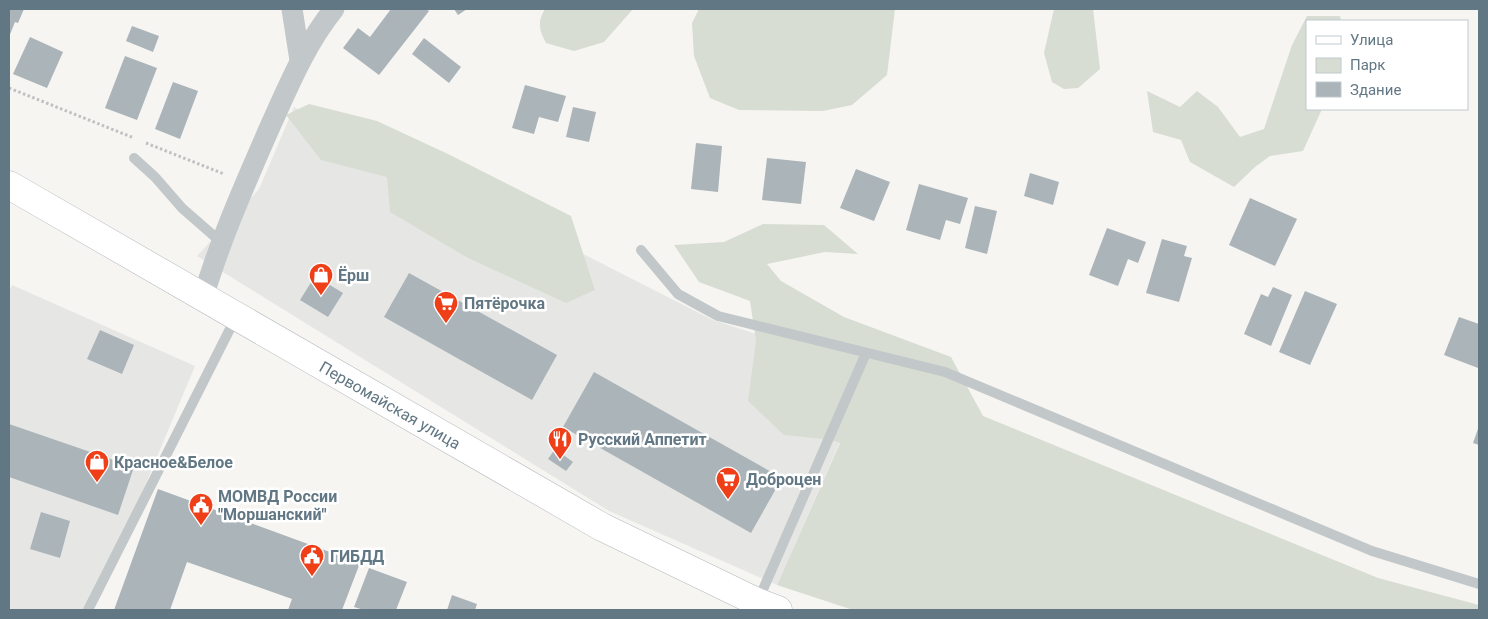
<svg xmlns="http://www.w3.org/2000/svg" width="1488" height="619" font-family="Roboto,sans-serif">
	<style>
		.built { fill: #e6e7e5 }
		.green { fill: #d7ddd2 }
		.building { fill: #abb4b9 }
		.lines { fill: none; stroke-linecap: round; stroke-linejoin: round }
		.secondary-casing { stroke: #b4babe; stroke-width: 29 }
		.path { stroke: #bec0c2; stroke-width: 3; stroke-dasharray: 2.5 2.5; stroke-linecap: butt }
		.service { stroke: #c2c7c9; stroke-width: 10 }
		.minor { stroke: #c2c7c9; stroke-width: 21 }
		.secondary { stroke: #fff; stroke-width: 28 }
		.labels { text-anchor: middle; stroke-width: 5; stroke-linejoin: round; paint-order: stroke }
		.poi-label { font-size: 16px; font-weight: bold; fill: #627784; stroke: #fff; text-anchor: start }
		.street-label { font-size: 16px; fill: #627784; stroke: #fff }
	</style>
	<rect width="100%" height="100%" fill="#f6f5f1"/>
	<g class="built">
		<polygon points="294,107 713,320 871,371 777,585 609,511 197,256 259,189"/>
		<polygon points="12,285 195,366 93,610 9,610 9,292"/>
	</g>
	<g class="green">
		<path d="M 545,9 L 633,9 L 604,42 L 574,51 L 546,43 C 539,30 537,22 545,9 Z"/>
		<polygon points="699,9 895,9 887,75 852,105 823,111 739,110 710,98 694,56 692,23"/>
		<polygon points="1054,9 1093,9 1100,69 1078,88 1064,89 1052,82 1044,53"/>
		<polygon points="1307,16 1340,16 1341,21 1307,21 1307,109 1322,109 1303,151 1270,156 1255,167 1234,187 1190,162 1181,140 1153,132 1147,91 1180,107 1197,91 1218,107 1240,137 1264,129 1292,45"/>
		<polygon points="309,104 377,121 448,154 571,216 595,290 566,303 468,258 390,212 387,177 321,160 286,115"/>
		<polygon points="763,224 824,225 858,254 825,252 767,264 781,281 844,317 951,357 983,416 1378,578 1479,605 1479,610 853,610 777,585 840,443 832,440 784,435 748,401 756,341 750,301 699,282 674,245 724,242"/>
	</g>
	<g class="building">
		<polygon points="9,9 24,9 18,23 15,22 9,37"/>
		<polygon points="391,9 426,9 429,11 379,75 343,48 358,28 370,37"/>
		<polygon points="454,9 467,9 458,15"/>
		<polygon points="132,26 159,36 153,52 126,41"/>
		<polygon points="30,37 63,52 47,88 13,74"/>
		<polygon points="424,38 461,67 449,83 412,54"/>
		<polygon points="125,56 157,68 137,120 105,108"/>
		<polygon points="173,82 198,91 180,139 155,129"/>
		<polygon points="525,85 566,96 558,122 539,117 534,134 512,128"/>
		<polygon points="573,107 596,112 589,142 566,137"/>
		<polygon points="696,143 722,146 718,192 691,189"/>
		<polygon points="767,158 806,162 801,204 762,200"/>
		<polygon points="856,169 890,182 874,221 840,208"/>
		<polygon points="1030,173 1059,182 1053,205 1024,196"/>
		<polygon points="919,184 968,198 960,224 946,220 940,240 906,230"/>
		<polygon points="1250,198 1297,219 1275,266 1229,245"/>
		<polygon points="975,206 997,211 987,254 965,248"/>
		<polygon points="1107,228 1146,242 1138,263 1128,259 1118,286 1089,275"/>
		<polygon points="1162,239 1187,246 1184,256 1192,258 1179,302 1146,293"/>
		<polygon points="409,273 557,355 532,400 384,317"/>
		<polygon points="315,276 343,293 328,317 300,300"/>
		<polygon points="1273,287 1292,295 1271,346 1244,334 1261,294 1268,297"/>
		<polygon points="1305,291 1337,304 1310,365 1279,352"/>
		<polygon points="1459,317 1479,324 1478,368 1444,355"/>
		<polygon points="100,330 134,345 122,374 87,359"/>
		<polygon points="594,372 782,478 751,533 563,427"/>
		<polygon points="9,424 134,467 118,515 9,477"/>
		<polygon points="1479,426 1479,445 1473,443"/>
		<polygon points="555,449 573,462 566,471 548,459"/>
		<polygon points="158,489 360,563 342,610 288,610 292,599 187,562 170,610 114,610"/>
		<polygon points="41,512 70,521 60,558 30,549"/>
		<polygon points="369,568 407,582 396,610 364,610 354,607"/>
		<polygon points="452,595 477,604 475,610 447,610"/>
	</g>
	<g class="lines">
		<defs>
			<g id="secondary">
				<path id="s1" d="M 9,185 L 602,527 L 757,602 L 778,610"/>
			</g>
		</defs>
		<use href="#secondary" class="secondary-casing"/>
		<g class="path">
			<polyline points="9,88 134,138"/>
			<polyline points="146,143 224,174"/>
		</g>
		<g class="service">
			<polyline points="134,158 155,177 182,208 222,243"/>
			<polyline points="641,250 678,294 718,316 945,372 1372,551 1479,584"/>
			<polyline points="758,601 866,353"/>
			<polyline points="88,610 236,317"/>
		</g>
		<g class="minor">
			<polyline points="292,9 300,60"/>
			<path d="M 203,298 C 220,240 245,184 269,129 C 288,87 305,45 334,9"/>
		</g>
		<use href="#secondary" class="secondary"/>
	</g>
	<defs>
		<symbol id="shop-pin" viewBox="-11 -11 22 30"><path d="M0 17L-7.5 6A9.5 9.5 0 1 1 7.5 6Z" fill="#ee3f19" stroke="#fff"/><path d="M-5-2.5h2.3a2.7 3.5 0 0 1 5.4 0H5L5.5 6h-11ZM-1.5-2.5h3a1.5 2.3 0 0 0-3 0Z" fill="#fff"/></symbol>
		<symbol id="supermarket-pin" viewBox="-11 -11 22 30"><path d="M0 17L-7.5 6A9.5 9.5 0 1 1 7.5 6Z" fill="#ee3f19" stroke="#fff"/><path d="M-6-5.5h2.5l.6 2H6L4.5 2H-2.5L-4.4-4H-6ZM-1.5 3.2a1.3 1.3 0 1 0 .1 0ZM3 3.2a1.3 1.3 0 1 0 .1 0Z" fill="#fff"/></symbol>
		<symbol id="restaurant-pin" viewBox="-11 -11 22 30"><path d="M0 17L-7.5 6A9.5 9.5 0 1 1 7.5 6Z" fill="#ee3f19" stroke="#fff"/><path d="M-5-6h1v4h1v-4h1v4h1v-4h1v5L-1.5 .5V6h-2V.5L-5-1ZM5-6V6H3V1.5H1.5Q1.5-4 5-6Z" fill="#fff"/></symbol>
		<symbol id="civic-pin" viewBox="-11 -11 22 30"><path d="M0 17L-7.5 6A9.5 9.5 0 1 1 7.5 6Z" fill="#ee3f19" stroke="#fff"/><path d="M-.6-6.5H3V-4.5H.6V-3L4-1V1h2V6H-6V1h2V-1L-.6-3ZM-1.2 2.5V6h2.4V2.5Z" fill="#fff"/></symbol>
	</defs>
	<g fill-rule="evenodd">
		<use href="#shop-pin" x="307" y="261" width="28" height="38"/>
		<use href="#supermarket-pin" x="432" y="289" width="28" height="38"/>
		<use href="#restaurant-pin" x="546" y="425" width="28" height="38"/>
		<use href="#shop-pin" x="83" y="448" width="28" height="38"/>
		<use href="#supermarket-pin" x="714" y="465" width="28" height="38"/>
		<use href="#civic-pin" x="187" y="491" width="28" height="38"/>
		<use href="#civic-pin" x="298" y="542" width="28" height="38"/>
	</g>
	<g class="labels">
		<g class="poi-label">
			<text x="338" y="281">Ёрш</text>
			<text x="464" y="309">Пятёрочка</text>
			<text x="578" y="445">Русский Аппетит</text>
			<text x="114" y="468">Красное&amp;Белое</text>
			<text x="746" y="485">Доброцен</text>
			<text x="218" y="502">МОМВД России<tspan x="218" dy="18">"Моршанский"</tspan></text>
			<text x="330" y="562">ГИБДД</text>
		</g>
		<g class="street-label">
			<text dy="6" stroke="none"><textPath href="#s1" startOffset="440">Первомайская улица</textPath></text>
		</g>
	</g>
	<rect width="1488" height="619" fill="none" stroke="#627784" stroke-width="20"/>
	<rect x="1306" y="20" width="162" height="90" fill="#ffffff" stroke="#c0c9ce"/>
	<rect x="1316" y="36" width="25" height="8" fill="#ffffff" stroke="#c0c9ce"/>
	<text x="1350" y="45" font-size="15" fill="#627784">Улица</text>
	<rect x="1316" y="58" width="25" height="15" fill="#d7ddd2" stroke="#c0c9ce"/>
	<text x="1350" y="70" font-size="15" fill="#627784">Парк</text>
	<rect x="1316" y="82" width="25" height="15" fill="#abb4b9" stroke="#c0c9ce"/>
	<text x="1350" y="95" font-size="15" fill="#627784">Здание</text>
</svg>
